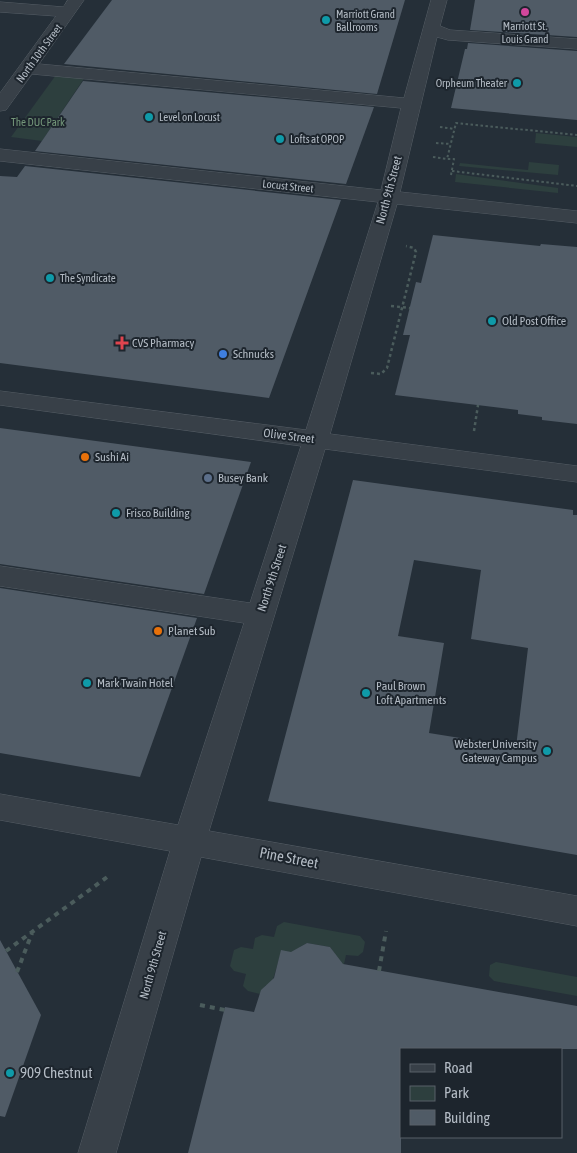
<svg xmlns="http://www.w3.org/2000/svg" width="577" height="1153" font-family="'Asap Condensed',sans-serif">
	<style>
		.green { fill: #2d3f3e }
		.building { fill: #505b66; fill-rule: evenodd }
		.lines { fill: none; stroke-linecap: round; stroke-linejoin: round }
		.minor-casing { stroke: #565e66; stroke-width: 1 }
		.path-far2 { stroke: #4b5c5c; stroke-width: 2; stroke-dasharray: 2.5 2.5; stroke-linecap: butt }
		.path-far1 { stroke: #4b5c5c; stroke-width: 2.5; stroke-dasharray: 3 3; stroke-linecap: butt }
		.path { stroke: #4b5c5c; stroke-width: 4; stroke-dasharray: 5 5; stroke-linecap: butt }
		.minor { fill: #384048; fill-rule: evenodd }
		.hotel-dot { fill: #d1479c; stroke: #1d252d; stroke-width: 2 }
		.culture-dot { fill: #0f9aa8; stroke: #1d252d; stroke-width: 2 }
		.health-dot { fill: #e0444e; stroke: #1d252d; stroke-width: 2 }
		.shop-dot { fill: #3f7fe0; stroke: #1d252d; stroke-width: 2 }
		.food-dot { fill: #e8710a; stroke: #1d252d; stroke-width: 2 }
		.service-dot { fill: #5c6f8a; stroke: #1d252d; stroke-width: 2 }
		.labels { text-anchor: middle; stroke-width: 4; stroke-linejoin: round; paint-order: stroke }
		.far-poi-label { font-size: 11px; fill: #b3bbc4; stroke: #1d252d; text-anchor: start }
		.far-street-label { font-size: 11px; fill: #b3bbc4; stroke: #1d252d }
		.far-park-label { font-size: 11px; fill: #74977a; stroke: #1d252d }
		.street-label { font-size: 12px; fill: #b3bbc4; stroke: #1d252d }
		.poi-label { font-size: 12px; fill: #b3bbc4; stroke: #1d252d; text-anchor: start }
		.near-street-label { font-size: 15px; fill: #b3bbc4; stroke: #1d252d }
		.near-poi-label { font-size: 15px; fill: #b3bbc4; stroke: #1d252d; text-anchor: start }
	</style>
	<rect width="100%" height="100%" fill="#252f38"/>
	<g class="green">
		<polygon points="56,75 85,77 42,141 11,137"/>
		<polygon points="536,133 577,137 577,147 535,143"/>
		<polygon points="529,162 559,165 558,175 459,166 460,163 528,170"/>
		<polygon points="456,174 558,188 558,193 455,182"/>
		<polygon points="284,922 360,936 365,942 363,952 358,956 346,955 344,964 332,971 335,954 330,947 307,943 300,947 298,954 280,956 271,986 266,985 260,994 248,991 243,986 246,974 234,971 230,966 234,950 241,947 253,949 255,938 262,935 274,937 277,926"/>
		<polygon points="496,962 577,977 577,996 494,981 489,976 490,965"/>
	</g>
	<g class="building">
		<polygon points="112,0 405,0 377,94 64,64"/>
		<polygon points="475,0 577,0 577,37 470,30"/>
		<polygon points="468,43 577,51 577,120 451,108 465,49 467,49"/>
		<polygon points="83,81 374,107 346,184 35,151"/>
		<polygon points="25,166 341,200 269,398 0,363 0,176 17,177"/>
		<polygon points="433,235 540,246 541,244 577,247 577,424 542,420 542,417 518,414 518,410 395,395 410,335 403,335 416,282 421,283"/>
		<polygon points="0,428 251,462 204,594 0,564"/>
		<path d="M 353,480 L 573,510 L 573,515 L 577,515 L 577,855 L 268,801 ZM 414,560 L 481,570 L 471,639 L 528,648 L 516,747 L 429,733 L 444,643 L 398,636 Z"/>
		<polygon points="0,588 197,618 140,777 0,753"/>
		<polygon points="0,940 41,1015 5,1117 0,1116"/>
		<polygon points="307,943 330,947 343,964 577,1006 577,1049 401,1049 401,1153 188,1153 225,1007 254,1012 261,990 274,978 281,950 291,952"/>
	</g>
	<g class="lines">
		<defs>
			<polygon id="minor" points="68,0 84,0 39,64 404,98 431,0 447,0 440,26 450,30 577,39 577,49 448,40 437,37 400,192 577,211 577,223 397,204 330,434 577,466 577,482 325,449 209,831 577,896 577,926 201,857 116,1153 78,1153 170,851 0,820 0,794 178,825 244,623 0,586 0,566 250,603 301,446 0,405 0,391 306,430 378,202 0,161 0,149 381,190 401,108 32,74 6,110 0,111 0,93 56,16 0,12 0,2 63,7"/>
		</defs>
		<use href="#minor" class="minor-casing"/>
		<g class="path-far2">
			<polyline points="440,127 455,129"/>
			<polyline points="436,143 451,144"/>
			<polyline points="433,157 447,159"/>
			<polyline points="452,171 577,186"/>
			<polyline points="451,175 454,159 447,159 456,123 577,135"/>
		</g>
		<g class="path-far1">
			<polyline points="391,306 410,308"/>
			<polyline points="371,373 381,374 387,368 416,252 414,248 406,246"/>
			<polyline points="474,431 478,405"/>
		</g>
		<g class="path">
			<polyline points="6,951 110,875"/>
			<polyline points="379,971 386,931"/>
			<polyline points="17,972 32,933"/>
			<polyline points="200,1005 225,1010"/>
		</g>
		<use href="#minor" class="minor"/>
	</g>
	<circle class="hotel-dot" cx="525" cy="12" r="5"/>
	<g class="culture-dot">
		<circle cx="326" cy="20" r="5"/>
		<circle cx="517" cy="83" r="5"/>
		<circle cx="149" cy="117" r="5"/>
		<circle cx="280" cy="139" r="5"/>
		<circle cx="50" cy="278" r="5"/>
		<circle cx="492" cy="321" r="5"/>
		<circle cx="116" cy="513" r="5"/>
		<circle cx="87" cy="683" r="5"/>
		<circle cx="366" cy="693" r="5"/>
		<circle cx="547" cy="751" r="5"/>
		<circle cx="10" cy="1073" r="5"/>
	</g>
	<path class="health-dot" d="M119.5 335.5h5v5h5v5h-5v5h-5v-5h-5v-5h5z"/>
	<circle class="shop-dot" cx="223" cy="354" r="5"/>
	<g class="food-dot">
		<circle cx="85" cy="457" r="5"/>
		<circle cx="158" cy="631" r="5"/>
	</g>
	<circle class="service-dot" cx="208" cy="478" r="5"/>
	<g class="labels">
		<g class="far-poi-label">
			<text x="336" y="18">Marriott Grand<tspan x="336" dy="13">Ballrooms</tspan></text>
			<text x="525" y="30" text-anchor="middle">Marriott St.<tspan x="525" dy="13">Louis Grand</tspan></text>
			<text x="507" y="87" text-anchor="end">Orpheum Theater</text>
			<text x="159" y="121">Level on Locust</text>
			<text x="290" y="143">Lofts at OPOP</text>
			<text x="60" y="282">The Syndicate</text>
		</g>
		<g class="far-street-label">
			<text transform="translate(39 53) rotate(-54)" y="4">North 10th Street</text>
			<text transform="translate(288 186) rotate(6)" y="4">Locust Street</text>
		</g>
		<g class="far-park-label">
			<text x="38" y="126">The DUC Park</text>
		</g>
		<g class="street-label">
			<text transform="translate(389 190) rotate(-75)" y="4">North 9th Street</text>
			<text transform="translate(289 436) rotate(7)" y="4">Olive Street</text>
			<text transform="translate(272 578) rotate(-72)" y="4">North 9th Street</text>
			<text transform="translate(153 965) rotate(-74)" y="4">North 9th Street</text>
		</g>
		<g class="poi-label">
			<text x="502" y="325">Old Post Office</text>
			<text x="132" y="347">CVS Pharmacy</text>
			<text x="233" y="358">Schnucks</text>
			<text x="95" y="461">Sushi Ai</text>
			<text x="218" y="482">Busey Bank</text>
			<text x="126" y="517">Frisco Building</text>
			<text x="168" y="635">Planet Sub</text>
			<text x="97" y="687">Mark Twain Hotel</text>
			<text x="376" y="690">Paul Brown<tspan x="376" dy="14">Loft Apartments</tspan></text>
			<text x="537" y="748" text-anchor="end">Webster University<tspan x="537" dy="14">Gateway Campus</tspan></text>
		</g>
		<g class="near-street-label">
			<text transform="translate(289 858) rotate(11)" y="5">Pine Street</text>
		</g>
		<g class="near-poi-label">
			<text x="20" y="1078">909 Chestnut</text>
		</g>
	</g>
	<rect x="400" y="1048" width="162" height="90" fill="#1d252d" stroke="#596169"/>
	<rect x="410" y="1064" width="25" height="8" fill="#384048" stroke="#596169"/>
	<text x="444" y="1073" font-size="15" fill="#b3bbc4">Road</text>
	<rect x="410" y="1086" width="25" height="15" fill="#2d3f3e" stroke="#596169"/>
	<text x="444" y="1098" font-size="15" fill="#b3bbc4">Park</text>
	<rect x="410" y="1110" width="25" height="15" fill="#505b66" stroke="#596169"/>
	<text x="444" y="1123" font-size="15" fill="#b3bbc4">Building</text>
</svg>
